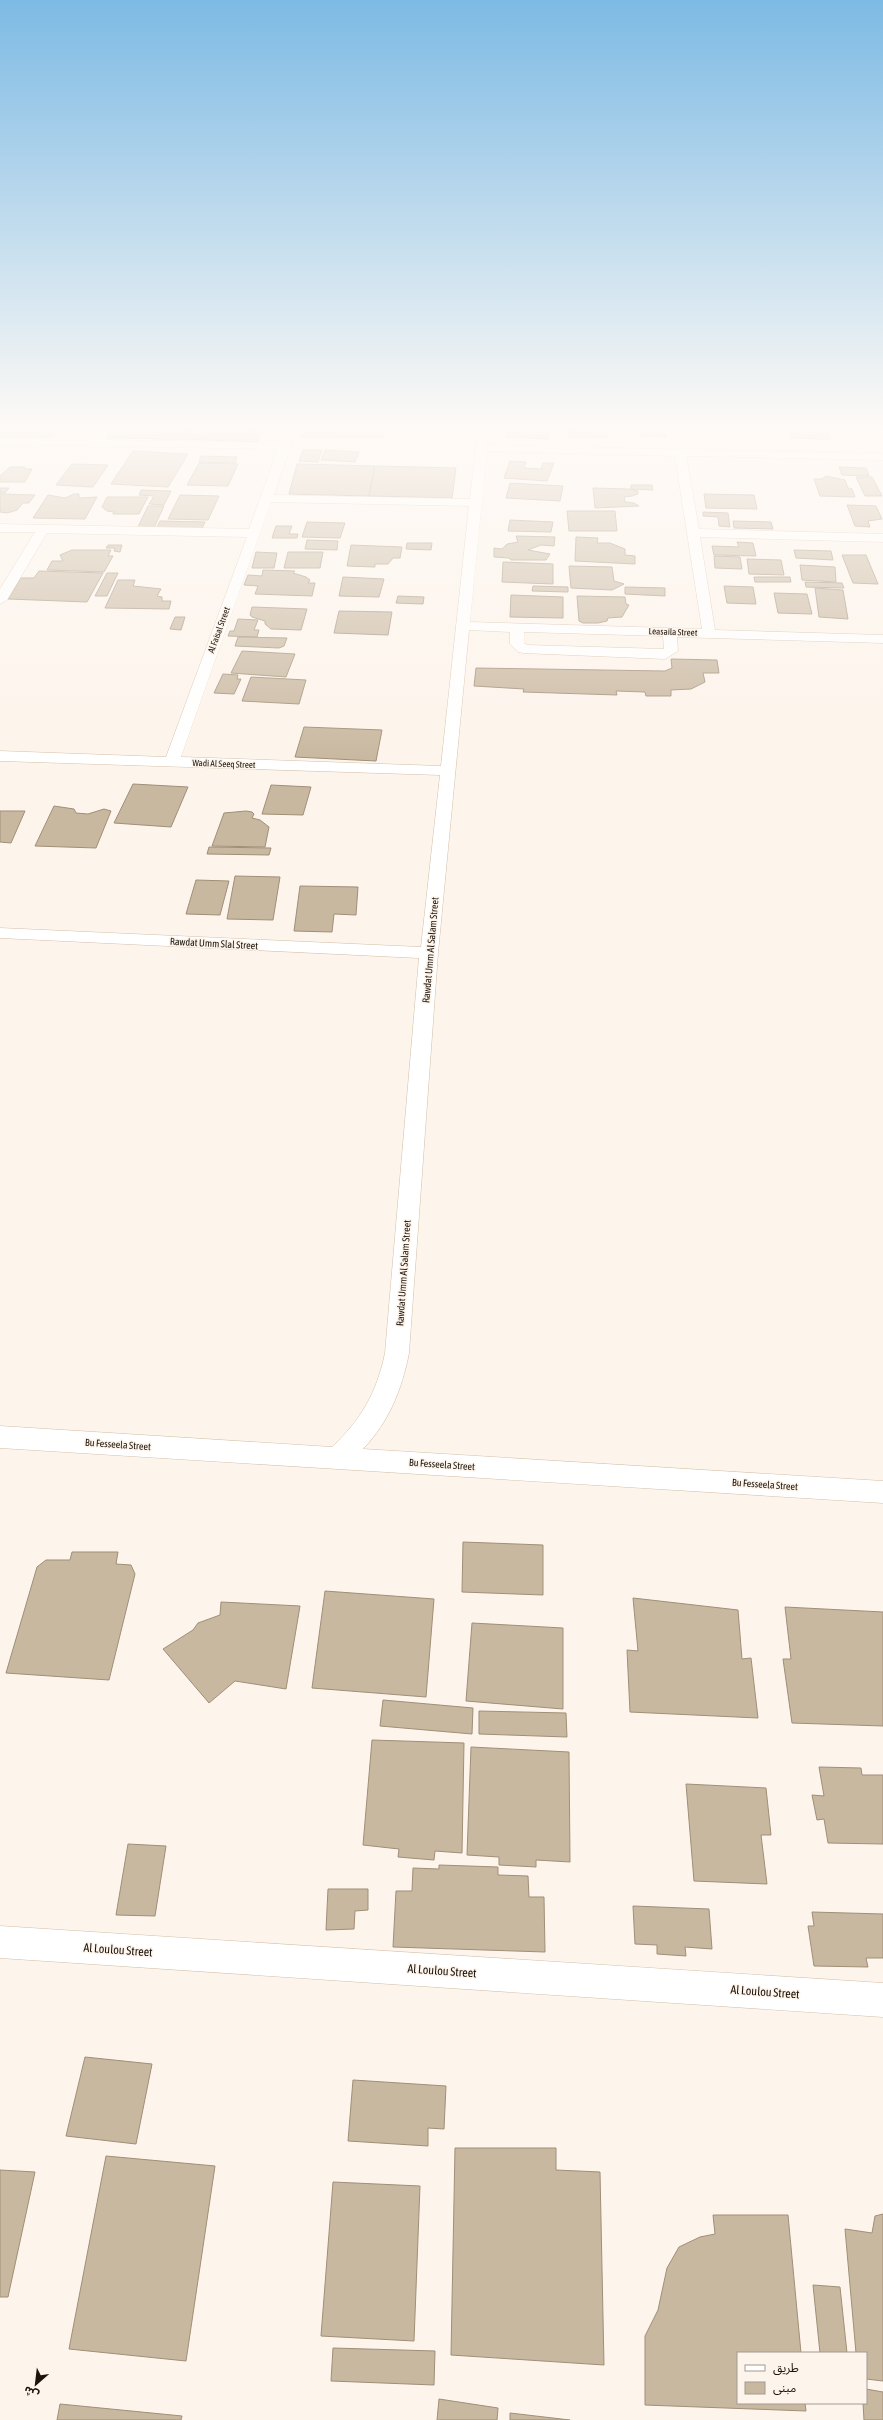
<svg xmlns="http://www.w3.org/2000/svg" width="883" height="2420" font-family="'Asap Condensed','Noto Sans Arabic',sans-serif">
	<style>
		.building { fill: #c9b8a0; stroke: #a08f78 }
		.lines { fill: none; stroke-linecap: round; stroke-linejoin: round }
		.minor-casing { stroke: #d4bfa9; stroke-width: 1 }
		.minor { fill: #fff; fill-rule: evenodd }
		.labels { text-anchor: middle; stroke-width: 3; stroke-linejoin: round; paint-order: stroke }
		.far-street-label { font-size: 9px; fill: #1b140c; stroke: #fdf4eb }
		.street-label { font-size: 10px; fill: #1b140c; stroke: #fdf4eb }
		.near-street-label { font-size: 12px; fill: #1b140c; stroke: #fdf4eb }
	</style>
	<rect width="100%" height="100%" fill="#fdf4eb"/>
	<g class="building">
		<polygon points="2,424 62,424 54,436 48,438 0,438"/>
		<polygon points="114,424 190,424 183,439 107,438"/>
		<polygon points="190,424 266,424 257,442 183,439"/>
		<polygon points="304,424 386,424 383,438 301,437"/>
		<polygon points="509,424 550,424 548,439 506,437"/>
		<polygon points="569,424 606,424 607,438 569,437"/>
		<polygon points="636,426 664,426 666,437 641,436"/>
		<polygon points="787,427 826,428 831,439 791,438"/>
		<polygon points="303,450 322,450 318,462 299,461"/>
		<polygon points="325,450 359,452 355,462 321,460"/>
		<polygon points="133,451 188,454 168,487 111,484"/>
		<polygon points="201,456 237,457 235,463 199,462"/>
		<polygon points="510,461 526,462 524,468 541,469 543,463 554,463 547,481 504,478"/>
		<polygon points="199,463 238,464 228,486 187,485"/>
		<polygon points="72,464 108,465 93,487 56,485"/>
		<polygon points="297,464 375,466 369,496 289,494"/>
		<polygon points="375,466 456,468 452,498 369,496"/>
		<polygon points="10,467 25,467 24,469 32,469 25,482 0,482 0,476"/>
		<polygon points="839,467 866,468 869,476 842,475"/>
		<polygon points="826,476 845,480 848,488 852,489 855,497 820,496 814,479 822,479"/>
		<polygon points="856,477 872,477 882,496 865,496"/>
		<polygon points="510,483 563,486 560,501 506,498"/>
		<polygon points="631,485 652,485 653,490 631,489"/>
		<polygon points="0,488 9,488 5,493 0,493"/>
		<polygon points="593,488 629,489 638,491 638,494 632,496 624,497 625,502 634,503 639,506 595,508"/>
		<polygon points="141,490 171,491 164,505 149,504 154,496 139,495"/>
		<polygon points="0,494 35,495 29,503 23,503 17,510 7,513 0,512"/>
		<polygon points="74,494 79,494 79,498 97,497 85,519 33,518 48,495 65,498"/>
		<polygon points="704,494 754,495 757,509 706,508"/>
		<polygon points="180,495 219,496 208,520 168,519"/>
		<polygon points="107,497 148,497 139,514 113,514 114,512 107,511 102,507"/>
		<polygon points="847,505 876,506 882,519 868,521 870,527 855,526"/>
		<polygon points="148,506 164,506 153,530 137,529"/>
		<polygon points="567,511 615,511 617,531 569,531"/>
		<polygon points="703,512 728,513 730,527 719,526 718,517 703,516"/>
		<polygon points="510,520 553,522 551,532 508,531"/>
		<polygon points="160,521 205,522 201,530 156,529"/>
		<polygon points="733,521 771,522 773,529 734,528"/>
		<polygon points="307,522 345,523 340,538 302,537"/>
		<polygon points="276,526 292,526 289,534 298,534 297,538 272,538"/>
		<polygon points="516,536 555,537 554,546 541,545 528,550 550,554 546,560 511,560 509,558 494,557 494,548 502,549 507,544 518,542"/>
		<polygon points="576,537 598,538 597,543 610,543 625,549 625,555 635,556 635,564 575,561"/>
		<polygon points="307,540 338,541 337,550 305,549"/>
		<polygon points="737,542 753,543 756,556 714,555 712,546 739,547"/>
		<polygon points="407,543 432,543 431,550 406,549"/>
		<polygon points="108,545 122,545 120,552 114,551 115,548 106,548"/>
		<polygon points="351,545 402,547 400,558 393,558 388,564 375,564 375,567 347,566"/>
		<polygon points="72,550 111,550 108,556 113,556 104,572 47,570 52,561 63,561 60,555"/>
		<polygon points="794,550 831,551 833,560 796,558"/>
		<polygon points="256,552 277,553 274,568 252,568"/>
		<polygon points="288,552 323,552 320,568 284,568"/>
		<polygon points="842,555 866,555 878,584 853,583"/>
		<polygon points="714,556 740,557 742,569 715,568"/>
		<polygon points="747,559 781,560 784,575 749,574"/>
		<polygon points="503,562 553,564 553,584 502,582"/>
		<polygon points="800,565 835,567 836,582 802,580"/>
		<polygon points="569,566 612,567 614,581 624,584 612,590 571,588"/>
		<polygon points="263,570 295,571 293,573 306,577 310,580 308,583 315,583 312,596 255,594 258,586 244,585 248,575 262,576"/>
		<polygon points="39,571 103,573 87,602 8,599 21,578 34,578"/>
		<polygon points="107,573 118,573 107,596 95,596"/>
		<polygon points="343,577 384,579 379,597 339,596"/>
		<polygon points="754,577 790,577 791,582 755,582"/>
		<polygon points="118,580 135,580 133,586 161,589 157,596 162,597 162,601 171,601 169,609 105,608"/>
		<polygon points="805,582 842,583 844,588 806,587"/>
		<polygon points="533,586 568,587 568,592 532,591"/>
		<polygon points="724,586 753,587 756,604 727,603"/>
		<polygon points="625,587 665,588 665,596 625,594"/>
		<polygon points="815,588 843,590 848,619 819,617"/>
		<polygon points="774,593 807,594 812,614 778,613"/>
		<polygon points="511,595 563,597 563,618 510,617"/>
		<polygon points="398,596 424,597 423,604 396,603"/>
		<polygon points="577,596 625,597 626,604 629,605 622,617 608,618 607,621 598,623 583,623 579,621"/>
		<polygon points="252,607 307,609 301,630 271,629 265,624 265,621 252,617 250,615"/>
		<polygon points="339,611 392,612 388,635 334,633"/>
		<polygon points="175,617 185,617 181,630 170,629"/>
		<polygon points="238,619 258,620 254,630 259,630 257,637 228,636 230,631 234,631"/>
		<polygon points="238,637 287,638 284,646 279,648 235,646"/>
		<polygon points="242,651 295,654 286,677 231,673"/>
		<polygon points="671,659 717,660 719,673 703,673 705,682 691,689 671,690 671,696 646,696 645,692 616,691 617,695 523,692 524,689 474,686 476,668 665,671 672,668"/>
		<polygon points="223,674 238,675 237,679 241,679 234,694 214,693"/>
		<polygon points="251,677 306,680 299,704 242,701"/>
		<polygon points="304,727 382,730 376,761 295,757"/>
		<polygon points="133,784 188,787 171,827 114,823"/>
		<polygon points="271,785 311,787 303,815 262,814"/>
		<polygon points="54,806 74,809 76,813 88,814 104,809 111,811 96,848 35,846"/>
		<polygon points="0,811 25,811 11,843 0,842"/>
		<polygon points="246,811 252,812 254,814 252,818 260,820 269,827 265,847 212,846 224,813"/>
		<polygon points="209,847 271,848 269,855 207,854"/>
		<polygon points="235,876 280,877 273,920 227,919"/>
		<polygon points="196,880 229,881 220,915 186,914"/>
		<polygon points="300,886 358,887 356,915 334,914 332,932 294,931"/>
		<polygon points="463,1542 543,1545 543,1595 462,1592"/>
		<polygon points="72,1552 118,1552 116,1564 131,1565 135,1574 109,1680 6,1673 37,1567 46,1560 70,1560"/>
		<polygon points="325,1591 434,1599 426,1697 312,1688"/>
		<polygon points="633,1598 738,1610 742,1659 751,1658 758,1718 630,1712 627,1650 638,1651"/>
		<polygon points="221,1602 300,1606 286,1689 235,1681 209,1703 163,1649 193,1630 198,1623 220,1615"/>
		<polygon points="785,1607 883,1612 883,1726 792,1723 783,1659 791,1659"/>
		<polygon points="472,1623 563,1628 563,1709 466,1701"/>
		<polygon points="383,1700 473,1708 472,1734 380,1726"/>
		<polygon points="479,1711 566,1713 567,1737 479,1734"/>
		<polygon points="372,1740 464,1743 462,1853 435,1851 434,1860 398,1857 399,1849 363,1845"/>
		<polygon points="471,1747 569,1752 570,1862 536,1860 536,1867 499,1865 499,1857 467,1855"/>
		<polygon points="819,1767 861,1768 862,1775 883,1775 883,1844 828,1843 824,1819 817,1820 812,1795 824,1796"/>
		<polygon points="686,1784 766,1788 771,1835 761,1835 767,1884 694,1881"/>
		<polygon points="128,1844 166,1846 155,1916 116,1915"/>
		<polygon points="439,1865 498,1867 498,1875 528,1876 529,1897 544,1897 545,1952 393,1947 396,1891 412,1891 413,1868 439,1869"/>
		<polygon points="328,1889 368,1889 368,1910 355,1911 354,1929 326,1930"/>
		<polygon points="633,1906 709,1909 712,1949 685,1947 686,1956 657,1954 657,1945 635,1944"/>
		<polygon points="812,1912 883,1914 883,1958 866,1958 868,1967 814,1966 808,1926 814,1926"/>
		<polygon points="85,2057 152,2064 136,2144 66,2136"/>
		<polygon points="353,2080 446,2086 444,2129 428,2128 428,2146 348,2141"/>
		<polygon points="455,2148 556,2148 556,2170 600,2172 604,2365 451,2355"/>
		<polygon points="106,2156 215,2166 186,2361 69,2349"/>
		<polygon points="0,2170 35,2172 8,2297 0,2297"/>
		<polygon points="333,2182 420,2186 414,2341 321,2336"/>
		<polygon points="883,2214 883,2381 866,2379 866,2353 856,2353 845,2229 872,2233 875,2216"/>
		<polygon points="713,2215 788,2215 801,2353 738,2353 738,2403 805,2403 806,2411 645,2405 645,2336 658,2310 667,2268 679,2247 700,2237 715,2234"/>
		<polygon points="813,2285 840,2287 847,2353 820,2353"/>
		<polygon points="333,2348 435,2351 434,2385 331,2381"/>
		<polygon points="866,2389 883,2392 883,2420 864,2420 863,2403 866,2403"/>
		<polygon points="439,2399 498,2408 497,2420 437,2420"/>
		<polygon points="60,2404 182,2416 181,2420 57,2420"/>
		<polygon points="510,2413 570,2420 510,2420"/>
	</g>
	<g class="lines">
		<defs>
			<g id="minor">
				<path d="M 103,424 L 113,424 L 104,440 L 281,443 L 288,424 L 298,424 L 274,495 L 470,499 L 479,424 L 489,424 L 487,445 L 883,454 L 883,460 L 686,456 L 699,529 L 883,534 L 883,542 L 700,537 L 715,630 L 883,635 L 883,643 L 677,637 L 678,651 L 665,659 L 523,653 L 518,652 L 510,644 L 510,632 L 469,630 L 438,953 L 409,1353 C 402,1389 389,1422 363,1449 L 883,1481 L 883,1503 L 0,1448 L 0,1426 L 332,1447 C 361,1420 377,1392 385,1353 L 419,958 L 0,938 L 0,928 L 421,947 L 440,775 L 0,761 L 0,751 L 166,757 L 247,537 L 47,533 L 7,600 L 0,604 L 0,589 L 35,532 L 0,532 L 0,524 L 249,529 L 278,449 L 0,444 L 0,438 L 93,439 ZM 487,451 L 675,456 L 702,629 L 470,622 ZM 271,502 L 469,506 L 441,766 L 181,757 ZM 524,632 L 663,636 L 664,649 L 527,645 L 524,643 Z"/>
				<polygon points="874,424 883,424 883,436 879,435"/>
				<polygon points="0,1926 883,1983 883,2017 0,1958"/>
			</g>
		</defs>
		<use href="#minor" class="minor-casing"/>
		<use href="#minor" class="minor"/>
	</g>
	<linearGradient id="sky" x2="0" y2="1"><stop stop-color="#7dbae4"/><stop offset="0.56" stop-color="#fefaf6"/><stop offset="1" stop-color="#fefaf6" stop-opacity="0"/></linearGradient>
	<rect width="883" height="762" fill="url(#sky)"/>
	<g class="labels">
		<g class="far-street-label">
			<text transform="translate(219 630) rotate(-70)" y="3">Al Faisal Street</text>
			<text transform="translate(673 632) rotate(2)" y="3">Leasaila Street</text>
			<text transform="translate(224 764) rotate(2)" y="3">Wadi Al Seeq Street</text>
		</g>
		<g class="street-label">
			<text transform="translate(214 943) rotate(3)" y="4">Rawdat Umm Slal Street</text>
			<text transform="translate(430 950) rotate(-85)" y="4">Rawdat Umm Al Salam Street</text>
			<text transform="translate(403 1273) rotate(-86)" y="4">Rawdat Umm Al Salam Street</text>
			<text transform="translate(118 1444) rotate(4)" y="4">Bu Fesseela Street</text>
			<text transform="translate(442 1464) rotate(4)" y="4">Bu Fesseela Street</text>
			<text transform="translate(765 1484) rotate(4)" y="4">Bu Fesseela Street</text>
		</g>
		<g class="near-street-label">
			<text transform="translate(118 1950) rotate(4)" y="4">Al Loulou Street</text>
			<text transform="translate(442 1971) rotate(4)" y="4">Al Loulou Street</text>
			<text transform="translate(765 1992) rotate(4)" y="4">Al Loulou Street</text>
		</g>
	</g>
	<rect x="737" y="2352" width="130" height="52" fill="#fdf4eb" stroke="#a39a92"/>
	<rect x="745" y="2365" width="20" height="6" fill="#ffffff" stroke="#a39a92"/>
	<text x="773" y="2372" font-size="12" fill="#1b140c">طريق</text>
	<rect x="745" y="2382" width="20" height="12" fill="#c9b8a0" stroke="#a39a92"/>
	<text x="773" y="2392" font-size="12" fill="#1b140c">مبنى</text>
	<g transform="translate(36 2384) rotate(208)" stroke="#fdf4eb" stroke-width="3" paint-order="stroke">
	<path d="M0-3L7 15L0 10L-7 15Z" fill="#1b140c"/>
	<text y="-6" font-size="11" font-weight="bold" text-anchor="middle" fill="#1b140c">ش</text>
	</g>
</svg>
